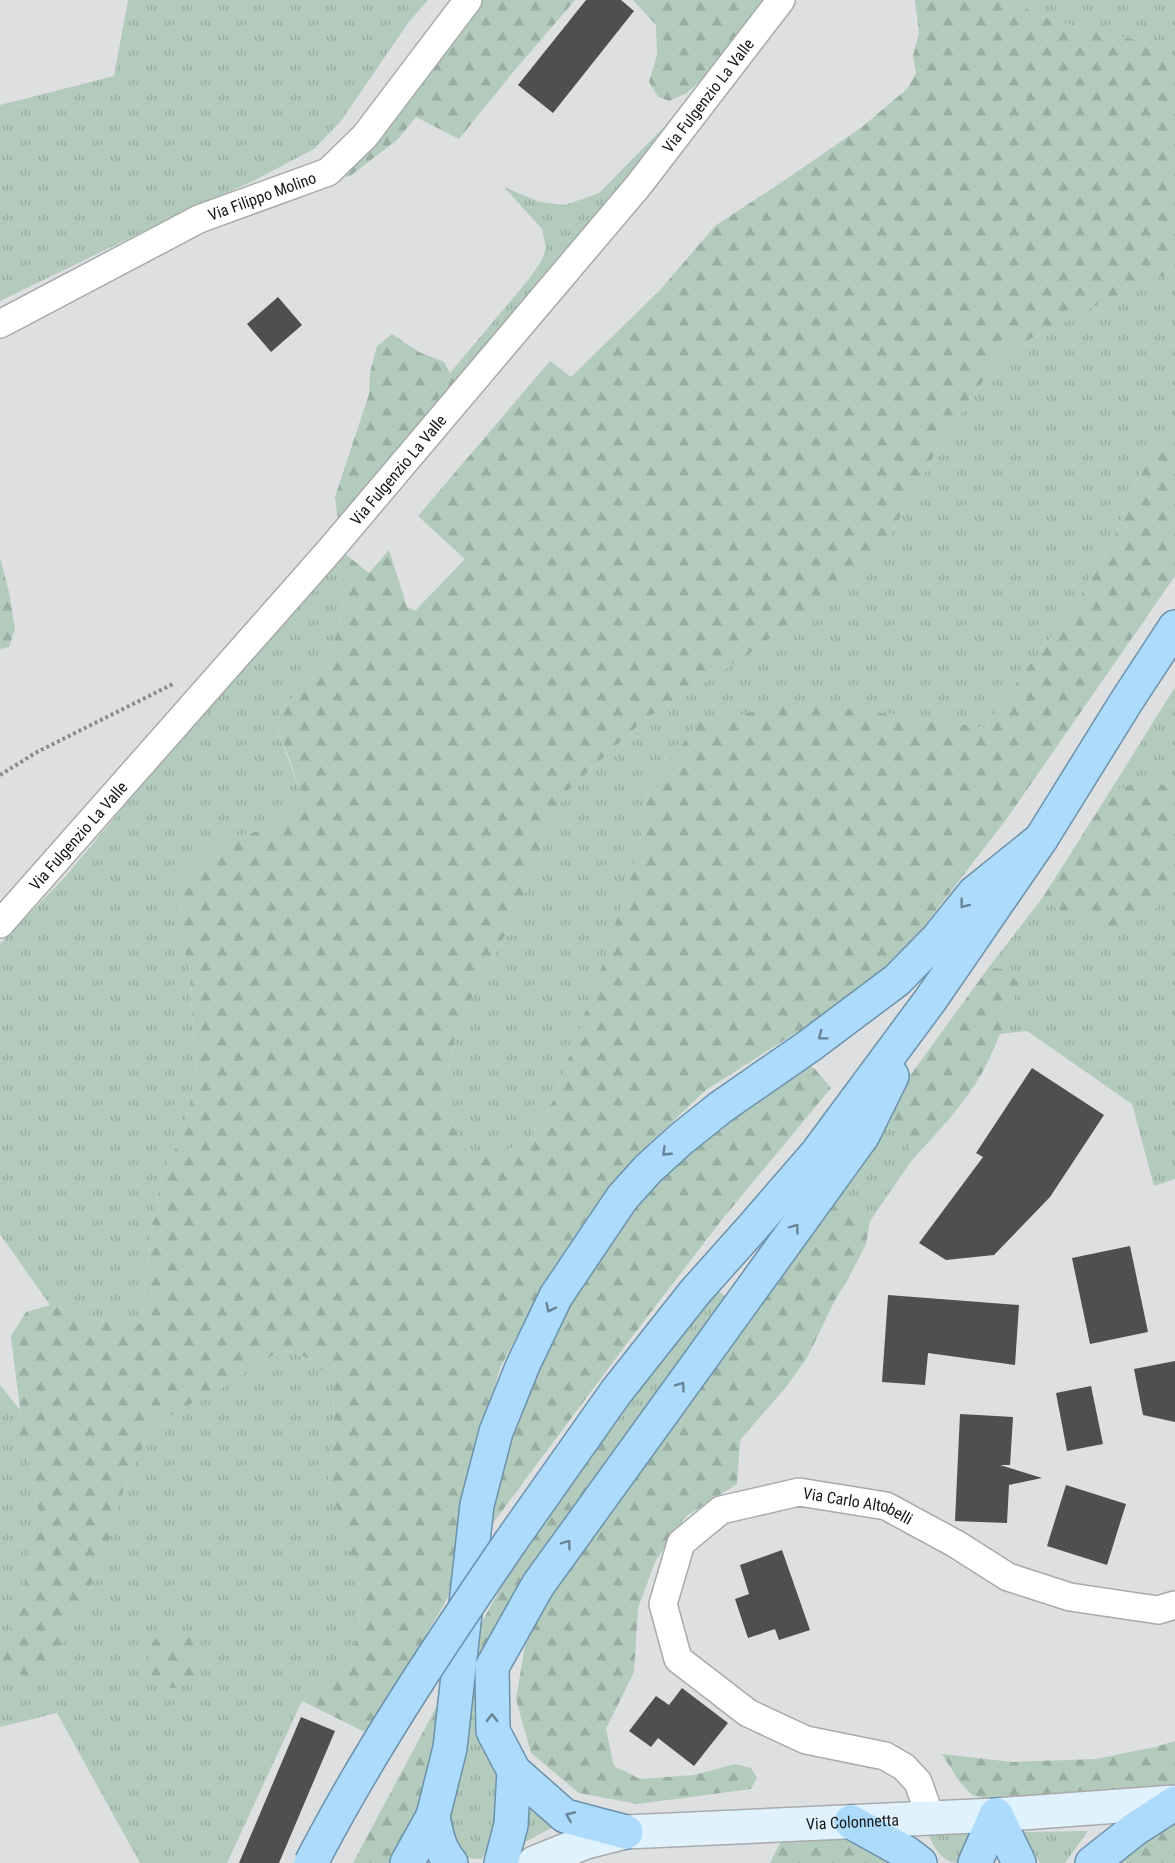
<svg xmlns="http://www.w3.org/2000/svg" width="1175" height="1863" font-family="'Roboto Condensed',sans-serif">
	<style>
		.grass { fill: url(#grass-tufts) }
		.forest { fill: url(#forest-firs) }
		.building { fill: #504e4e }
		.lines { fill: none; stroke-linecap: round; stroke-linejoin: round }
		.minor-casing { stroke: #a8aaab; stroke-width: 30 }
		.secondary-casing { stroke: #a8aaab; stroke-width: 36 }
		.trunk-casing { stroke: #6b91ac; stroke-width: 36 }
		.path { stroke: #8b8c8d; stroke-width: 4; stroke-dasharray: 3 3; stroke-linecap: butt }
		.minor { stroke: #fff; stroke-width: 27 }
		.secondary { stroke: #e0f2fe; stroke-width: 33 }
		.trunk { stroke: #acdbfc; stroke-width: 33 }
		.trunk-bridge-casing { stroke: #6b91ac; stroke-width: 36; stroke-linecap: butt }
		.trunk-bridge { stroke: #acdbfc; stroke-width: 33 }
		.oneway { stroke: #698396 }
		.labels { text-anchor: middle; stroke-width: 6; stroke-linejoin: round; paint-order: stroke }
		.street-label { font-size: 16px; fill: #181819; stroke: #fff }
	</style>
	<defs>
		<pattern id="grass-tufts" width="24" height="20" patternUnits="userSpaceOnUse" patternTransform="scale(1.5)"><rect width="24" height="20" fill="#b2cbbd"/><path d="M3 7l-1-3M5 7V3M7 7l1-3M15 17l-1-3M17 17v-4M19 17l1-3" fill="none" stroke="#98aea2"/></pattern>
		<pattern id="forest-firs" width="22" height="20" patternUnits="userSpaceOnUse" patternTransform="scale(1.5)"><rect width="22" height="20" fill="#b2cbbd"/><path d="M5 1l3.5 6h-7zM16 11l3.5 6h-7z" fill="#98aea2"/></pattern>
	</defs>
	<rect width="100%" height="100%" fill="#dedfe1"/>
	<g class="grass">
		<polygon points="128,0 428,0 408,23 341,121 314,149 251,182 175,216 0,301 0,105 114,76"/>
		<polygon points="1015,0 1175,0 1175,62 1138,40 1085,30 1037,15"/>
		<polygon points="665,126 650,155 456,384 450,373 529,279 542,260 546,248 542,229 504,187 540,202 565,205 599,193"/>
		<polygon points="1175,271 1175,428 1142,468 1115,535 1074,608 1024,672 985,728 863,710 795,704 648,790 639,850 600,975 553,1101 527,1144 471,1159 442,1102 458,1024 518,911 563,795 644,720 746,656 877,559 943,439 1003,353 1086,310"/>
		<polygon points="339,549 343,599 339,627 327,663 279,712 277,728 301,794 284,825 226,839 174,926 189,964 196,1077 183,1132 162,1176 153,1220 141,1323 121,1327 89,1316 50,1305 0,1234 0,944 65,877"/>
		<polygon points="1175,687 1175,788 1166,785 1109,793"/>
		<polygon points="1175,890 1175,1179 1154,1186 1132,1104 1027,1031 999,1034 1019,983 989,967 1043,897 1063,913 1148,915"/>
		<polygon points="872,1128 885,1128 907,1132 912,1160 870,1221 853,1204 837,1198"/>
		<polygon points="716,1289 730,1300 624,1447 600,1438"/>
		<polygon points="286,1349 314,1361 333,1382 334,1428 328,1478 361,1590 359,1631 349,1658 302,1701 227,1863 140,1863 57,1713 0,1727 0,1657 9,1671 88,1592 106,1548 124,1488 151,1429 183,1408 220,1389 255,1365"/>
		<polygon points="0,1385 20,1410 11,1434 23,1450 34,1470 38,1511 27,1565 21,1609 0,1650"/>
		<polygon points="478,1703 509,1775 491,1847 481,1859 465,1858 446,1823 460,1704"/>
		<polygon points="526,1785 557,1825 514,1848"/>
		<path d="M 926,1829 L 977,1831 L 961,1853 L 957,1863 C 940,1862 932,1843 926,1829 Z"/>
		<polygon points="1088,1831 1065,1863 1040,1863 1021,1832"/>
	</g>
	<g class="forest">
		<polygon points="476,0 575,0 514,71 459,139 416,117 397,140 350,176 322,180"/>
		<polygon points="633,0 763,0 706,75 687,93 669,101 658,97 649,82 657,55 656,25"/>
		<polygon points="915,0 1015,0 1037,15 1085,30 1138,40 1175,62 1175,271 1086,310 1003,353 943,439 877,559 746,656 644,720 563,795 518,911 458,1024 442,1102 471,1159 527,1144 553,1101 599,975 639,850 648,790 699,722 794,704 863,710 985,728 1024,672 1074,608 1115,535 1142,468 1175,428 1175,576 1008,817 901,956 819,1018 706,1090 648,1145 598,1202 553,1268 501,1366 469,1468 459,1578 369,1734 302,1701 349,1658 359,1631 361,1590 328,1478 334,1428 333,1382 314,1361 286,1349 255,1365 220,1389 183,1408 151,1429 124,1488 107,1548 88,1592 59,1648 31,1677 9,1671 0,1657 0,1650 21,1609 27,1565 38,1511 34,1470 23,1450 11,1434 20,1410 11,1336 26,1312 50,1305 89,1316 121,1327 141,1323 153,1220 162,1176 183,1132 196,1077 189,964 174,926 181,877 226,839 284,825 301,794 289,758 277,728 279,712 327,663 339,627 343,599 339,549 369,573 389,550 407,607 415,611 465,559 418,516 550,361 571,377 660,290 715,226 779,184 862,127 907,89 916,73 913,56 919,33"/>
		<polygon points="392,334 419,352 444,362 456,384 339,525 335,497 369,394 370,373 377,346"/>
		<polygon points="0,558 9,592 15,629 9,647 0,649"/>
		<polygon points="1135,783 1166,785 1175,788 1175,890 1148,915 1113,928 1063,913 1043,897 1109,793"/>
		<path d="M 989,967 L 1006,970 L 1019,983 C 1008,1013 997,1045 982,1073 C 964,1105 937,1133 912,1160 L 907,1132 L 885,1128 L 872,1128 Z"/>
		<polygon points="806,1064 814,1068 831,1088 724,1217 631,1338 487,1531 492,1482 565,1300 658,1170"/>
		<polygon points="837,1198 853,1204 870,1221 866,1244 848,1279 835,1300 807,1358 786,1387 740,1440 737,1484 685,1517 655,1562 638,1608 634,1672 606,1729 614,1766 640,1779 694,1775 735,1764 751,1768 757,1778 751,1789 637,1804 579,1793 531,1753 516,1699 527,1634 589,1530"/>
		<polygon points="600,1438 616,1441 624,1447 478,1703 460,1704 465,1652 516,1561"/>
		<path d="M 177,1633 L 190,1638 C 193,1645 198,1654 198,1660 C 198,1682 180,1695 161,1684 C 156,1682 150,1677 149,1671 C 146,1663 150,1651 151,1643 L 163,1634 Z"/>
		<polygon points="455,1672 450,1717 401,1863 353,1863"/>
		<polygon points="1175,1741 1175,1795 1000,1802 972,1795 959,1781 942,1754 1012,1762 1096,1759 1155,1747"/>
		<polygon points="1175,1815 1175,1863 1102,1863"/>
		<polygon points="842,1830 905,1863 770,1863 784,1835"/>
	</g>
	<g class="building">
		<polygon points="586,0 621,0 634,11 553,113 518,85"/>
		<polygon points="278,297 302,325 271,352 247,324"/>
		<polygon points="1032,1068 1104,1115 1050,1197 994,1255 946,1260 919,1243 983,1157 976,1153"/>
		<polygon points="1130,1246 1148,1332 1090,1344 1072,1258"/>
		<polygon points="888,1295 1019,1305 1015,1365 928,1353 925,1385 882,1382"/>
		<polygon points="1175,1361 1175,1422 1143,1415 1134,1369"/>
		<polygon points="1091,1386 1103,1444 1067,1451 1056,1393"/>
		<polygon points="960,1414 1013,1417 1010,1465 1000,1465 1042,1478 1009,1485 1007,1523 955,1521"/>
		<polygon points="1066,1485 1126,1504 1107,1565 1047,1546"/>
		<polygon points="782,1550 810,1630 779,1640 775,1629 748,1638 735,1599 749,1594 740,1565"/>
		<polygon points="682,1688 728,1723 694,1766 658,1738 651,1747 629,1731 656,1696 669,1705"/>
		<polygon points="301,1717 335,1731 279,1863 239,1863"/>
	</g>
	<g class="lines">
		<defs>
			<g id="minor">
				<path id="s1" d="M 0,324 L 199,219 L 328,172 L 365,136 L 468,0"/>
				<path id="s2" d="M 0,924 L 331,549 L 638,186 L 781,0"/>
				<path id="s3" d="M 931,1819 L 918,1782 L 904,1767 L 885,1756 L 806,1740 L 748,1713 L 678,1659 L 663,1604 L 681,1543 L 721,1510 L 799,1492 L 886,1506 L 956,1544 L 1008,1577 L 1070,1597 L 1158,1610 L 1175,1605"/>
			</g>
			<g id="secondary">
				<path id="s4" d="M 534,1863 L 586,1842 L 626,1832 L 996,1815 L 1175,1802"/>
			</g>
			<g id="trunk">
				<polyline points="511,1541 616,1392 695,1292 753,1227 817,1153 931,999 1041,839 1126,702 1175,627"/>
				<polyline points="996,1815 1019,1863"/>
				<path d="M 433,1816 C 436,1833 439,1849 451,1863"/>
				<polyline points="851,1822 907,1853 920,1863"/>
				<polyline points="626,1832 565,1816 514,1771 493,1731 492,1667 538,1585 863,1135 892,1076"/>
				<polyline points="407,1863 433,1816 450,1748 477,1505 496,1432 523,1365 556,1296 622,1198 648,1169 681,1139 721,1107 809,1046 897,980 937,939 974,893 1041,839"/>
				<polyline points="501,1863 511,1825 514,1771"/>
				<polyline points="975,1863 996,1815"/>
				<polyline points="1092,1863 1135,1829 1175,1803"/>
			</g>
		</defs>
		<use href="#minor" class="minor-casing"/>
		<use href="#secondary" class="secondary-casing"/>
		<use href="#trunk" class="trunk-casing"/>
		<polyline class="path" points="0,775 37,752 173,684"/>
		<use href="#minor" class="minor"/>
		<use href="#secondary" class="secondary"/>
		<use href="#trunk" class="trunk"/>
		<defs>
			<path id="trunk-bridge" d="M 311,1863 C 369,1751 440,1645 511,1541"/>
		</defs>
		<use href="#trunk-bridge" class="trunk-bridge-casing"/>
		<use href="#trunk-bridge" class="trunk-bridge"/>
	</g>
	<defs><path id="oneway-chevron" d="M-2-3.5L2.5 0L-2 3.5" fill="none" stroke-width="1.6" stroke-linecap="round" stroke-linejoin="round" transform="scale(1.5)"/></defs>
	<g class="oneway">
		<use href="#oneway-chevron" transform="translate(964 904) rotate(128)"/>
		<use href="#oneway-chevron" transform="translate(822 1036) rotate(143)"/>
		<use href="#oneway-chevron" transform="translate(666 1152) rotate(137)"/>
		<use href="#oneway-chevron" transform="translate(795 1228) rotate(-54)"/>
		<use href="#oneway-chevron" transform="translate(550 1308) rotate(115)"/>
		<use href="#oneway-chevron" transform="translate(681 1386) rotate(-54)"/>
		<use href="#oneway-chevron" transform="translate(567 1544) rotate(-54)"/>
		<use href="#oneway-chevron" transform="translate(492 1718) rotate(-91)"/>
		<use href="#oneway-chevron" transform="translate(570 1816) rotate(-157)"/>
	</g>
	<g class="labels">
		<g class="street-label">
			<text dy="6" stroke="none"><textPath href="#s2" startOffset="1090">Via Fulgenzio La Valle</textPath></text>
			<text dy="6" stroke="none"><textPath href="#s1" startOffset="292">Via Filippo Molino</textPath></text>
			<text dy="6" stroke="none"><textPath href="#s2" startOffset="604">Via Fulgenzio La Valle</textPath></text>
			<text dy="6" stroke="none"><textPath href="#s2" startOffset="118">Via Fulgenzio La Valle</textPath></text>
			<text dy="6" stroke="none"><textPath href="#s3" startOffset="628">Via Carlo Altobelli</textPath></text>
			<text dy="6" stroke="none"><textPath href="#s4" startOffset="324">Via Colonnetta</textPath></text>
		</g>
	</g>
</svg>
